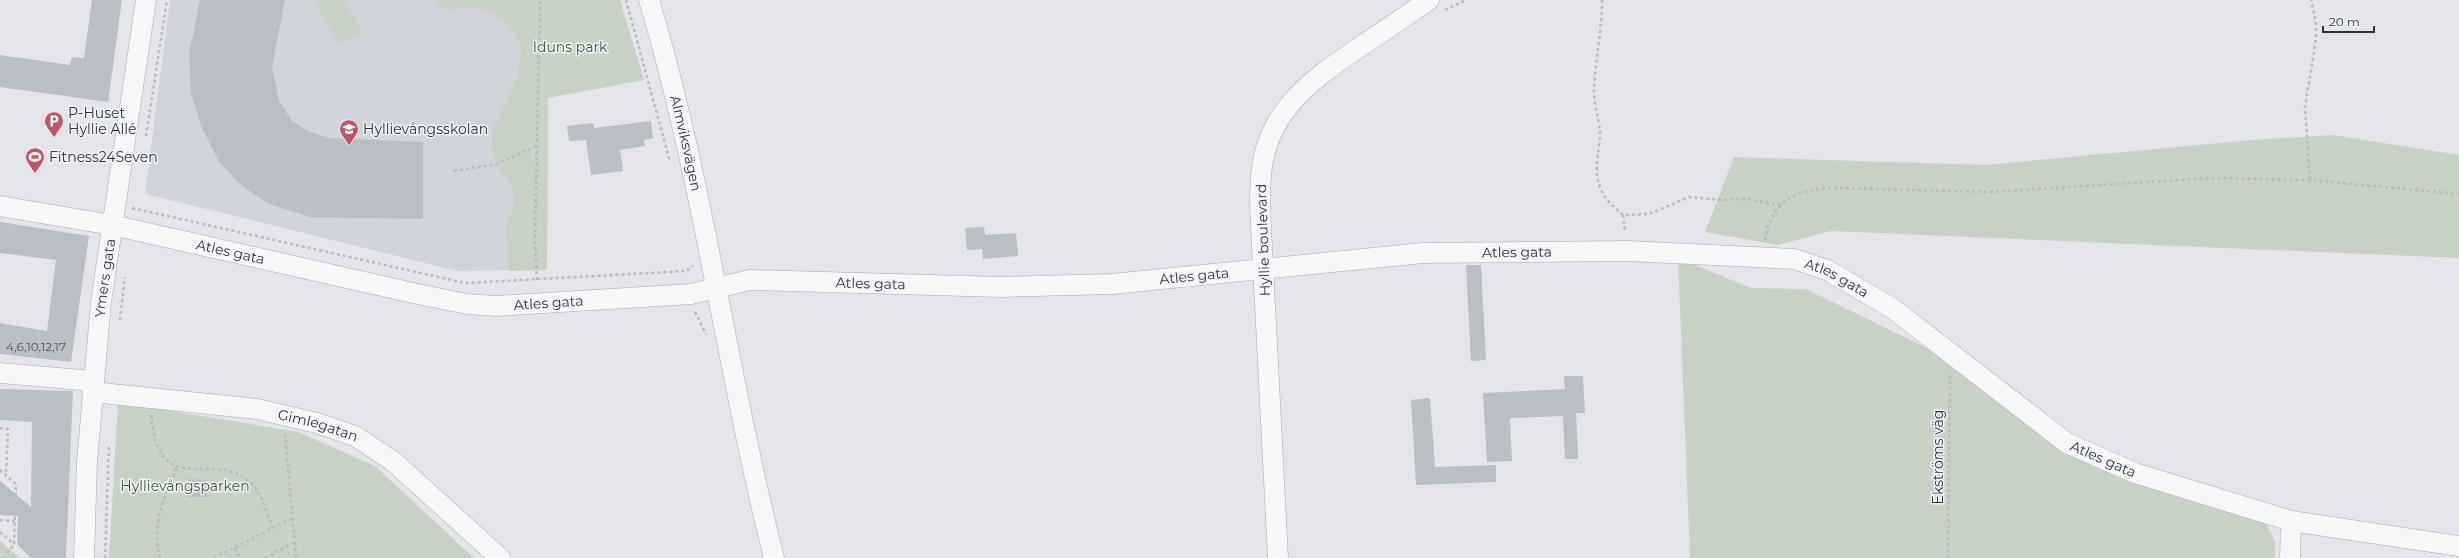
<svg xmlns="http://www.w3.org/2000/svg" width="2459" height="558" font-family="Montserrat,sans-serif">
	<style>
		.built { fill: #d1d5db }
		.green { fill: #c8d3c5 }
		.building { fill: #babfc6 }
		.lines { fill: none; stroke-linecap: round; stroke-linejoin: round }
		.minor-casing { stroke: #a8acb4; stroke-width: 21 }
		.path { stroke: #b9bcc1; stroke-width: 2.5; stroke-dasharray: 3 3; stroke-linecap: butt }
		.minor { stroke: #f5f6f8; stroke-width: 20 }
		.labels { text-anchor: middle; stroke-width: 3; stroke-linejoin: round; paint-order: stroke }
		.number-label { font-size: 12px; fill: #505762 }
		.park-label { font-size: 14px; fill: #415b3b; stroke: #f2f4f7 }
		.poi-label { font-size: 14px; fill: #2c3440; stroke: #f2f4f7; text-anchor: start }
		.street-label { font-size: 14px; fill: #2c3440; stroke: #f2f4f7 }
	</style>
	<rect width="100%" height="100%" fill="#e3e5ea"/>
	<polygon class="built" points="170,0 549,0 547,270 458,271 145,194"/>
	<g class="green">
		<polygon points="324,0 344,0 362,32 339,45 316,4"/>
		<polygon points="436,0 620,0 644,80 548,98 547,270 509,271 506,223 514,207 513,187 497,167 491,147 494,125 518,76 521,48 508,23 490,10 467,7 449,11 441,8"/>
		<polygon points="2333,135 2459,155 2459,258 1831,231 1778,245 1705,232 1734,157 1985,165 2252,140"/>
		<polygon points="1678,258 1751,288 1806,289 1929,349 2065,454 2142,482 2263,518 2275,541 2275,558 1690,558"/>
		<polygon points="118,402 298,432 375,466 474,558 109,558"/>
		<polygon points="0,541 20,558 0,558"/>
	</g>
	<g class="building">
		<polygon points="92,0 122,0 108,102 0,87 0,55 70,65 72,57 84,58"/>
		<polygon points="200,0 285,0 272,67 279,101 292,121 310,132 330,138 423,142 423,219 310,217 269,204 242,186 219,162 201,126 191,93 189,54"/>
		<polygon points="651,121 653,138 644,140 645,146 620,150 623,171 591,175 586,140 569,141 567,126 593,123 594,128"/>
		<polygon points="0,222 89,236 71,362 0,354 0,323 47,331 56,260 0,253"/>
		<polygon points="984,227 985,235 1016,233 1018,256 983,259 982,249 967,250 965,228"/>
		<polygon points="1466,265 1481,265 1486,360 1471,361"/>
		<polygon points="1564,376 1583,376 1585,413 1576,413 1578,459 1565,459 1563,416 1510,418 1512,461 1487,462 1483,393 1565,389"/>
		<polygon points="0,389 73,391 66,558 31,558 17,544 18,516 0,515 0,481 31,507 32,422 0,420"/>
		<polygon points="1430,398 1435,467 1496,465 1496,482 1416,485 1411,400"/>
		<polygon points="188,479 206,480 207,497 187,497"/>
	</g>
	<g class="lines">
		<defs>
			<g id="minor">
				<path id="s1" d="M 649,0 C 704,183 727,373 774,558"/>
				<path id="s2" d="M 0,206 L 112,225 L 422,295 L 467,304 L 496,306 L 691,294 L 750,280 L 1001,287 L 1112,284 L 1423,253 L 1628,251 L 1794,259 L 1827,270 L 1892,308 L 2067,443 L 2135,473 L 2291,521 L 2290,558"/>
				<polyline points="0,373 93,381"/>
				<path id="s3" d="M 92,392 L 257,409 L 317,423 L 355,436 L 394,462 L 500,558"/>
				<polyline points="2291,521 2459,546"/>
				<path id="s4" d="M 84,558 L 87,462 L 101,302 L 146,0"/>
				<path d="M 1278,558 L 1261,227 C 1260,205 1259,183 1263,161 C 1273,105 1318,76 1361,46 C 1384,31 1407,15 1429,0"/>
			</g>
		</defs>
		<use href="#minor" class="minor-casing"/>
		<g class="path">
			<polyline points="626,0 670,162"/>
			<path d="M 1602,0 C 1602,31 1595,60 1594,91 C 1594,106 1600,121 1600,136 C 1599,154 1593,170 1600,187 C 1604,199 1614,207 1623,215 L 1649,214 L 1689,197 L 1720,200 L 1748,199 L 1780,205"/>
			<polyline points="1445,10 1466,0"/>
			<polyline points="146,136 167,0"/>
			<polyline points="454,171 497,164 538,145"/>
			<polyline points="2310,180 2305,107 2316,39 2316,22 2311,0"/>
			<polyline points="132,208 465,283 686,271 693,266"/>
			<polyline points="1623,215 1625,232"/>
			<path d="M 1765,240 C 1772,199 1796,190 1833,188 L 1991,192 L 2211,178 L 2310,180 L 2459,194"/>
			<polyline points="537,280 535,241 540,0"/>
			<polyline points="695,312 706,334"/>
			<polyline points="120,320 125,277"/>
			<path d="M 151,415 C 160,504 211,447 250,482 C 262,493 267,514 273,528"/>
			<polyline points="0,428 8,429 6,474"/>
			<polyline points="285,434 296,558"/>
			<polyline points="0,470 16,484 14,544 4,558"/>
			<polyline points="0,520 15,521"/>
			<polyline points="0,532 14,544"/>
			<polyline points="235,548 240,558"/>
			<polyline points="0,557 1,558"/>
			<polyline points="105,558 109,444"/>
			<path d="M 160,558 C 151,526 164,496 177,467"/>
			<polyline points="214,558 293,518"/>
			<polyline points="265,558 295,542"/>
			<polyline points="1948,558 1950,375"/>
		</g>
		<use href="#minor" class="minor"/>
	</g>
	<defs>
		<symbol id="parking-pin" viewBox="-11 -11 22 30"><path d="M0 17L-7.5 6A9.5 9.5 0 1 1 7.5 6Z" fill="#c35465" stroke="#f2f4f7"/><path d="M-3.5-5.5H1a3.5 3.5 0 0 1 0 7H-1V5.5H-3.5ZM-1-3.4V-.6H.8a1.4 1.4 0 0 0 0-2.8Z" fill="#fff"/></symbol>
		<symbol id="school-pin" viewBox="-11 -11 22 30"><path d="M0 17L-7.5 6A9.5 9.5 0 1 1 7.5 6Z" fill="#c35465" stroke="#f2f4f7"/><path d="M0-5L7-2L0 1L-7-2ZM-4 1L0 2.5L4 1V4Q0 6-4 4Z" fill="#fff"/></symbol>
		<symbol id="stadium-pin" viewBox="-11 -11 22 30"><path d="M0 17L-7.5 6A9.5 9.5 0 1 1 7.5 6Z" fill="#c35465" stroke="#f2f4f7"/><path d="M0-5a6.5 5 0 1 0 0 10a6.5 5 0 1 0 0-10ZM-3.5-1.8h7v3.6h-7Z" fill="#fff"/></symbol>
	</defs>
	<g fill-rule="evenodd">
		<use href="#parking-pin" x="43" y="110" width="22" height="30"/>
		<use href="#school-pin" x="338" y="118" width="22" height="30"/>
		<use href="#stadium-pin" x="24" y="146" width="22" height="30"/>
	</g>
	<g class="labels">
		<g class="number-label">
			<text x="36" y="351">4,6,10,12,17</text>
		</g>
		<g class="park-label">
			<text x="570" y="52">Iduns park</text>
			<text x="185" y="491">Hyllievångsparken</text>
		</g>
		<g class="poi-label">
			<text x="68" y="118">P-Huset<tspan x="68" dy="16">Hyllie Allé</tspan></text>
			<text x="363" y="134">Hyllievångsskolan</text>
			<text x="49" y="162">Fitness24Seven</text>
		</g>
		<g class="street-label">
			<text dy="5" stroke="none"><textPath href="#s1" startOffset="148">Almviksvägen</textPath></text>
			<text transform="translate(1263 240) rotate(-92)" y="5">Hyllie boulevard</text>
			<text dy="5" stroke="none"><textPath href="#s2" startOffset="1531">Atles gata</textPath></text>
			<text dy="5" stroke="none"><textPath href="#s2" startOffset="235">Atles gata</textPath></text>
			<text dy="5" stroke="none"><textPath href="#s2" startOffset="1207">Atles gata</textPath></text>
			<text dy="5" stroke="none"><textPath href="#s4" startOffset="281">Ymers gata</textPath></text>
			<text dy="5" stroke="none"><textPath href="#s2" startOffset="1855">Atles gata</textPath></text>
			<text dy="5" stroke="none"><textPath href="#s2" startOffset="883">Atles gata</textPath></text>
			<text dy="5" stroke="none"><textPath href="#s2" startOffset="559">Atles gata</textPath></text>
			<text dy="5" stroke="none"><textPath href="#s3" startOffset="229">Gimlegatan</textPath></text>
			<text transform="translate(1938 457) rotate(-90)" y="5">Ekströms väg</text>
			<text dy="5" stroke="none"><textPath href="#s2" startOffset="2179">Atles gata</textPath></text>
		</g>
	</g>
	<path d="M2323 26v6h51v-6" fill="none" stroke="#2c3440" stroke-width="2"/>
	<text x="2329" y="26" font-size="12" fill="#2c3440" stroke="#f2f4f7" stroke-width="3" paint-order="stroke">20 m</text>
</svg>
